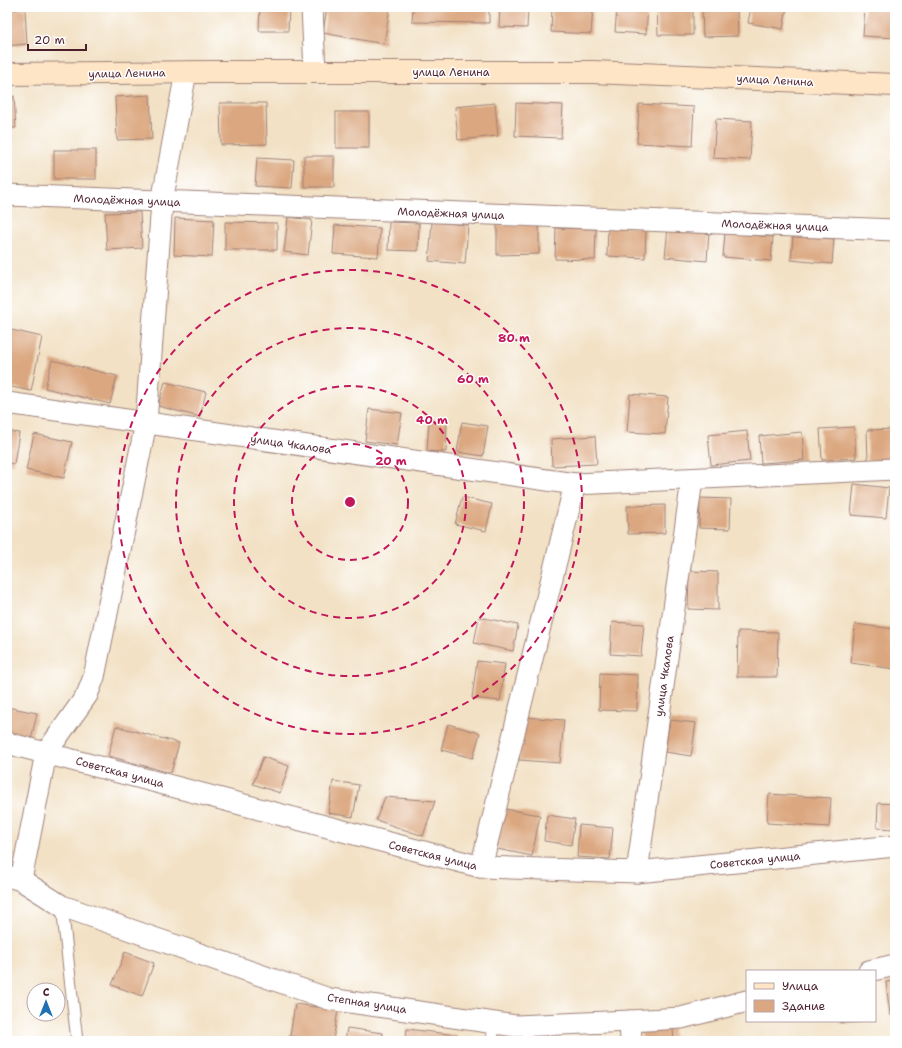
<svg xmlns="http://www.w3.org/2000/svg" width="902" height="1048" font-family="'Shantell Sans',sans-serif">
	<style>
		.building { fill: #dba780 }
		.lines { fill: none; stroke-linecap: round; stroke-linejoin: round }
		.service-casing { stroke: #9e8078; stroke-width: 13 }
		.minor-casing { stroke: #9e8078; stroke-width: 23 }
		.secondary-casing { stroke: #9e8078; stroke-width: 24 }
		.service { stroke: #fff; stroke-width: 11 }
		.minor { stroke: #fff; stroke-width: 21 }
		.secondary { stroke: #fee5c5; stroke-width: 22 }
		.ring { fill: none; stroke: #c2185b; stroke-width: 2; stroke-dasharray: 7 5 }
		.labels { text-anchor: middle; stroke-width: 3; stroke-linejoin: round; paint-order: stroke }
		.street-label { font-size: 11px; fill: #4a1f2b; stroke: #fff }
		.centre { fill: #c2185b; stroke: #fff; stroke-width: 2 }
		.ring-label { font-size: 12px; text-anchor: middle; font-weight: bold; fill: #c2185b; stroke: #fff; stroke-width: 3; stroke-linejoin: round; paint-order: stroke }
	</style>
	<rect width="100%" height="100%" fill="#fff"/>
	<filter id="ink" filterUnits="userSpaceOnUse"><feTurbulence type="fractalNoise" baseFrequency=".025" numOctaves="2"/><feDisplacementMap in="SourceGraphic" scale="8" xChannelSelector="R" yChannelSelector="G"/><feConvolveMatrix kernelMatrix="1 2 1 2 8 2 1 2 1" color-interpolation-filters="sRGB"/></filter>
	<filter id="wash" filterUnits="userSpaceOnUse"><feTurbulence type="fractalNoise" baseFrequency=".012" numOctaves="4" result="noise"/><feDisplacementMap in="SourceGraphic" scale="16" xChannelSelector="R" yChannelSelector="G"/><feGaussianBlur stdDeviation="0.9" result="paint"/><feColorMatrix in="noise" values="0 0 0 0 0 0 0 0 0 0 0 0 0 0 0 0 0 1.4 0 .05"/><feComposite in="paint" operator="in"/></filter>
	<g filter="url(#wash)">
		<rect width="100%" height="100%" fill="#f2e1c5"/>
		<g id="blocks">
			<g class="building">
				<polygon points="260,7 289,7 288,31 259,31"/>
				<polygon points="327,7 390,7 384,44 323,33"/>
				<polygon points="413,7 489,7 489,23 412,22"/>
				<polygon points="500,7 528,7 527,28 499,27"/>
				<polygon points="552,7 593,7 591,34 551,32"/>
				<polygon points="617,7 648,7 646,34 615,32"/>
				<polygon points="657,7 693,7 693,35 658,35"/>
				<polygon points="702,7 737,7 738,36 703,37"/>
				<polygon points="751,7 787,7 783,29 748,23"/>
				<polygon points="865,7 895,7 895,38 863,36"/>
				<polygon points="25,9 27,44 7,46 7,10"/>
				<polygon points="150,95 152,139 117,140 115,97"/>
				<polygon points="14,96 16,128 7,128 7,97"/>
				<polygon points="220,103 266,103 267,144 221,145"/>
				<polygon points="495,103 498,136 458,140 455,107"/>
				<polygon points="516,103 563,105 561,138 515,136"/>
				<polygon points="639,104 694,107 692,146 637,143"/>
				<rect x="336" y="112" width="33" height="36"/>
				<polygon points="716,119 752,121 750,160 713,158"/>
				<rect x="54" y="150" width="42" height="29"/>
				<rect x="304" y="156" width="30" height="31"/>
				<polygon points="257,158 294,160 292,188 255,186"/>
				<polygon points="140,212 142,248 107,250 105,213"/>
				<polygon points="288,217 312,220 308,255 284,252"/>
				<polygon points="175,218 214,220 212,257 174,255"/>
				<polygon points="225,222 277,223 277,250 225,250"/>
				<polygon points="389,222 419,223 418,251 388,250"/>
				<polygon points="432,222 468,225 465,264 429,261"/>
				<polygon points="335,225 380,228 378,257 333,254"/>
				<polygon points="497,225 539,225 539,254 497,255"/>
				<polygon points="608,226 646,227 645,258 607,256"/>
				<polygon points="556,228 596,229 595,260 555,259"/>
				<polygon points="668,228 709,231 707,261 665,257"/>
				<polygon points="725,233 773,237 771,261 723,257"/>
				<polygon points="793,236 834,239 832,264 791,260"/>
				<polygon points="7,329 42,337 31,391 7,386"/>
				<polygon points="52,360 117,376 110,404 45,388"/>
				<polygon points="165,382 206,392 200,417 158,406"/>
				<polygon points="630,394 668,397 665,434 627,432"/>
				<polygon points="369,409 402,413 397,445 365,441"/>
				<polygon points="429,421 447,422 446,452 427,451"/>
				<polygon points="462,422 488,426 483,456 457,452"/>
				<polygon points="854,427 856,458 822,460 820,429"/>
				<polygon points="895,429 895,461 868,461 867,430"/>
				<polygon points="7,431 19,433 14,464 7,463"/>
				<polygon points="747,431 750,461 711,465 708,435"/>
				<polygon points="802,432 804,460 761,463 759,436"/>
				<polygon points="34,434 72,442 64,478 26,470"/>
				<polygon points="595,436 597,464 552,466 551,439"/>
				<polygon points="854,484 889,488 886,518 851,515"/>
				<polygon points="462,497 492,504 486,531 455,524"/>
				<polygon points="700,498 731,499 730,529 699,528"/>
				<polygon points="665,505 665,533 628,534 627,506"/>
				<polygon points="689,571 718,572 718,610 688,609"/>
				<polygon points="479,617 518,625 513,651 474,643"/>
				<polygon points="612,622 644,624 641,656 610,654"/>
				<polygon points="855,624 895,629 895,669 851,663"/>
				<polygon points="738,631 778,632 777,677 737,677"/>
				<polygon points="477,661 505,664 500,701 472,698"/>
				<polygon points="600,673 638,675 637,711 599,710"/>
				<polygon points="7,707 37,713 31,740 7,735"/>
				<polygon points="523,717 564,720 560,763 519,760"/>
				<polygon points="670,720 696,723 691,756 665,752"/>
				<polygon points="448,724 480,733 473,758 441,750"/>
				<polygon points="116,726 179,743 171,773 108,756"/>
				<polygon points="263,757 289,766 280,793 253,784"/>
				<polygon points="333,781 359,785 353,817 328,813"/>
				<polygon points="769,794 831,798 829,827 767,823"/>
				<polygon points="385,797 435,801 423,836 376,820"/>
				<polygon points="878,803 895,804 895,829 877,828"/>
				<polygon points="505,809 540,815 532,856 497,849"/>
				<polygon points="547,815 575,819 571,845 544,841"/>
				<polygon points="579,825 613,828 610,859 577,857"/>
				<polygon points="125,952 154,963 142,996 112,985"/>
				<polygon points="895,981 895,1014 890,1015 886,982"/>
				<polygon points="295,1004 338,1010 333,1041 320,1041 290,1036"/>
				<polygon points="839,1021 859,1021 859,1022 840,1023"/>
				<polygon points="347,1028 383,1033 382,1041 345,1041"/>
				<polygon points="407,1029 457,1035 457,1041 405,1041"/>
				<polygon points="673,1029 674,1041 642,1041 641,1031"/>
			</g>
		</g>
	</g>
	<g filter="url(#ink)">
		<use href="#blocks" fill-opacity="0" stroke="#9e8078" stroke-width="1"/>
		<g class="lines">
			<defs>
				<g id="service">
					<polyline points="62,906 77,1041"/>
					<polyline points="491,1041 496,1023"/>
				</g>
				<g id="minor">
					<polyline points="312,7 315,72"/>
					<polyline points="7,195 895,230"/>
					<polyline points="7,403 575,484 895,469"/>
					<polyline points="7,743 481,867 637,872 895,846"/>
					<polyline points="481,867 575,484"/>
					<polyline points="637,872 692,480"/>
					<polyline points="7,876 21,880 62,906 329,999 516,1026 630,1021 681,1018 747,1001"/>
					<polyline points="21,880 46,753 87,695 94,677 146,423 162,202 186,72"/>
					<polyline points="869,971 895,965"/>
					<polyline points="630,1021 631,1041"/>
				</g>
				<polyline id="secondary" points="7,74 210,72 593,72 895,85"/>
			</defs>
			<use href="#service" class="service-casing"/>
			<use href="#minor" class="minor-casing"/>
			<use href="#secondary" class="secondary-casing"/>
			<use href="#service" class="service"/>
			<use href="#minor" class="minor"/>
			<use href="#secondary" class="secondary"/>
		</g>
	</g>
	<g class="ring">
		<circle cx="350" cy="502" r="58"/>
		<circle cx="350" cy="502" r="116"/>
		<circle cx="350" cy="502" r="174"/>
		<circle cx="350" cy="502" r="232"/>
	</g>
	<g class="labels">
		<g class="street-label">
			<text x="451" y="76">улица Ленина</text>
			<text transform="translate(127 73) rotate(-1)" y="4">улица Ленина</text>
			<text transform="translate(775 80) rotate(3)" y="4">улица Ленина</text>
			<text transform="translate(127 200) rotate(2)" y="4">Молодёжная улица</text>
			<text transform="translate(451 213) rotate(2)" y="4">Молодёжная улица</text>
			<text transform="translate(775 225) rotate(2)" y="4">Молодёжная улица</text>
			<text transform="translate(291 444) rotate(8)" y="4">улица Чкалова</text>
			<text transform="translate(664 676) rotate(-82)" y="4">улица Чкалова</text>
			<text transform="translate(120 772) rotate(15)" y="4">Советская улица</text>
			<text transform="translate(433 855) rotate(14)" y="4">Советская улица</text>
			<text transform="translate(755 860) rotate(-6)" y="4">Советская улица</text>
			<text transform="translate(367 1003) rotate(9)" y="4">Степная улица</text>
		</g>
	</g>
	<circle cx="350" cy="502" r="6" class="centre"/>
	<g class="ring-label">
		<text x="514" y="342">80 m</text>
		<text x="473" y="383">60 m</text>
		<text x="432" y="424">40 m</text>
		<text x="391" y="465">20 m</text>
	</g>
	<rect width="902" height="1048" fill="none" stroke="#fff" stroke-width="24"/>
	<rect x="746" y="970" width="130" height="52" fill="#ffffff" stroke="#b7a5aa"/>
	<rect x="754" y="983" width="20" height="6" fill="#fee5c5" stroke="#b7a5aa"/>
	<text x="782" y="990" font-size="12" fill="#4a1f2b">Улица</text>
	<rect x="754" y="1000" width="20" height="12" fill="#dba780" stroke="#b7a5aa"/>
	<text x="782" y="1010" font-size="12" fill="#4a1f2b">Здание</text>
	<g transform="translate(46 1002)"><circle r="19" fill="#ffffff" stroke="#b7a5aa"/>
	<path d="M0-3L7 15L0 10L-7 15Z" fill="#1f6fb2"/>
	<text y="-6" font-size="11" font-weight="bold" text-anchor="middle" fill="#4a1f2b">С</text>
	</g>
	<path d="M28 44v6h58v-6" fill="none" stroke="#4a1f2b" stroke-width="2"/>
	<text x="34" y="44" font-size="12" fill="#4a1f2b" stroke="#ffffff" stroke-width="3" paint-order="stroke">20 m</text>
</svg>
